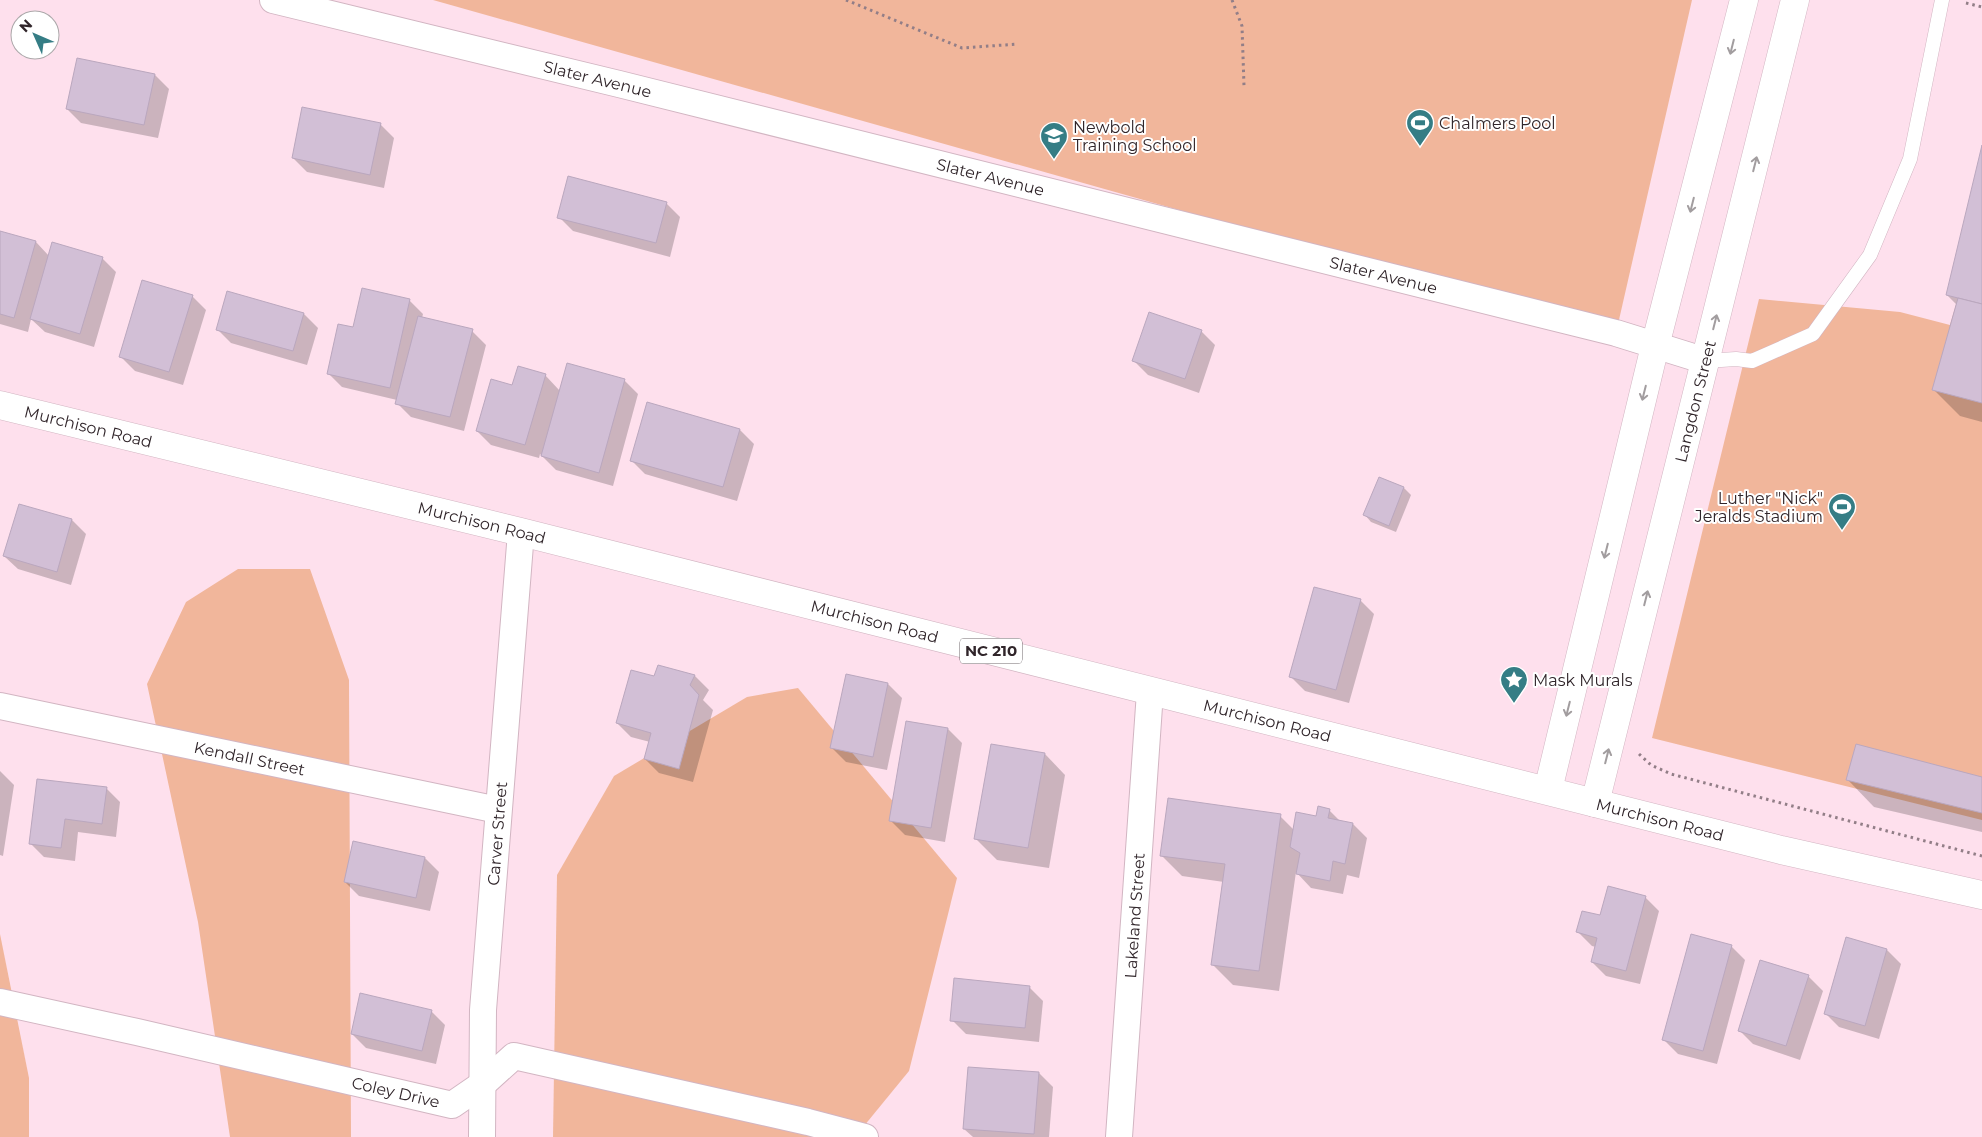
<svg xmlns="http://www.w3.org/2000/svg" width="1982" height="1137" font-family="Montserrat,sans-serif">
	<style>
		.green { fill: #f1b69b }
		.shadow { fill: #0003 }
		.building { fill: #d2bfd6; stroke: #baa7be }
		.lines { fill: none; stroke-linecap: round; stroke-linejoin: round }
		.lane-casing { stroke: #d2b5c2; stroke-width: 15 }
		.street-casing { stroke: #d2b5c2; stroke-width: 28 }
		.secondary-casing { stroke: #d2b5c2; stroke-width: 29 }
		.primary-casing { stroke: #d2b5c2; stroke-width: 29 }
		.path { stroke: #927e87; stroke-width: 3; stroke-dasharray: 2.5 4; stroke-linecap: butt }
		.lane { stroke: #fff; stroke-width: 14 }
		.street { stroke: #fff; stroke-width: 26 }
		.secondary { stroke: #fff; stroke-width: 28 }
		.primary { stroke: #fff; stroke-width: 28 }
		.oneway { stroke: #a29d9f }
		.labels { text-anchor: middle; stroke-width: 4; stroke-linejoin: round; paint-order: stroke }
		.shield { fill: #fff; stroke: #6e666a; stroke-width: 1 }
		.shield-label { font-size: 15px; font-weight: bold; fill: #30252a }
		.street-label { font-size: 16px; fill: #30252a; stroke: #fff }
		.poi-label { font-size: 16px; fill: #30252a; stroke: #fff; text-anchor: start }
	</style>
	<rect width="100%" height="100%" fill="#fee0ed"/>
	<g class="green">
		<polygon points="433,0 1692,0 1616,333"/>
		<polygon points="1958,298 1982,304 1982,820 1652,738 1759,299 1900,312 1950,325"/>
		<polygon points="238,569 310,569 349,680 351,1137 230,1137 198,922 147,684 186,602"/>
		<polygon points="798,688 957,878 909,1071 855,1137 553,1137 557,875 614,776 747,697"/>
		<polygon points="0,934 29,1078 29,1137 0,1137"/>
	</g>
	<g class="shadow">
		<polygon points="155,75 169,89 158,138 81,123 67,109"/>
		<polygon points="380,124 394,138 384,188 307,172 293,158"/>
		<polygon points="1982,150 1982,422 1960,416 1934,390 1957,305 1947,295"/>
		<polygon points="666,203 680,217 670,257 573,231 559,217"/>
		<polygon points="0,232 36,242 49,256 102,258 116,272 94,347 45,332 31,319 28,332 0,324"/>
		<polygon points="227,293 304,314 318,328 307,365 231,343 217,329"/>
		<polygon points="192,296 206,310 183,385 135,371 121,357"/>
		<polygon points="409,300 423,314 422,318 472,331 486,345 464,431 411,417 397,403 397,400 342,387 328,373 354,329"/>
		<polygon points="1201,331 1215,345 1199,393 1148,375 1134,361"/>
		<polygon points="545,375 560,391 624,380 638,394 613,486 556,470 540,454 539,458 491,445 477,431 513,386"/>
		<polygon points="740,430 754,444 737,501 645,474 631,460"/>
		<polygon points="1380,478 1404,488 1411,495 1396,532 1371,522 1365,515"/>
		<polygon points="20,505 72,520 86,534 71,585 18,569 4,556"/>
		<polygon points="1360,600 1374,614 1349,703 1305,691 1291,677"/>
		<polygon points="659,666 695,676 709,690 703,700 713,710 693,782 659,773 645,759 650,742 631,737 617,723 655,678"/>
		<polygon points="888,684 902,698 887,770 846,762 832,748"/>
		<polygon points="948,729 962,743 945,842 905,835 891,821"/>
		<polygon points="1045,754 1065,775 1049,868 997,860 976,839"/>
		<polygon points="0,771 14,785 3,856 0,855"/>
		<polygon points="1982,778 1982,832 1874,807 1848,780"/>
		<polygon points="106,788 120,802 116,837 78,832 75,861 44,857 30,843"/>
		<polygon points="1329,810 1341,822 1353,824 1367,838 1359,878 1347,875 1343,894 1311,888 1296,872 1279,991 1233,985 1212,964 1224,882 1182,876 1161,855 1280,816 1294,830"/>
		<polygon points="425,858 439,872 430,911 359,896 345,882"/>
		<polygon points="1645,897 1659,911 1640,984 1606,976 1592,962 1596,947 1592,946 1578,932 1601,917"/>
		<polygon points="1731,946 1745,960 1717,1064 1678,1054 1664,1040"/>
		<polygon points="1887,950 1901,964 1879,1039 1839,1027 1825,1013"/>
		<polygon points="1761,962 1809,977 1823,991 1800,1060 1753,1044 1739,1030"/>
		<polygon points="1029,987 1043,1001 1039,1042 966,1034 952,1020"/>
		<polygon points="431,1011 445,1025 436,1064 366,1048 352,1034"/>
		<polygon points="1039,1073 1053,1087 1049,1137 973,1137 964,1129"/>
	</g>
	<g class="building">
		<polygon points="77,58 155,74 144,125 66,109"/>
		<polygon points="302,107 381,123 370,175 292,158"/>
		<polygon points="1982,145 1982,304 1946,295"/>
		<polygon points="568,176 667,202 656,243 557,218"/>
		<polygon points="0,231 36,241 14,318 0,314"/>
		<polygon points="52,242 103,257 80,334 30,319"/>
		<polygon points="142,280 193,295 169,372 119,357"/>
		<polygon points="362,288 410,299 390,388 327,374 338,324 353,327"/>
		<polygon points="227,291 304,313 293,351 216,330"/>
		<polygon points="1958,298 1982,304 1982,403 1932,390"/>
		<polygon points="1149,312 1202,330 1185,379 1132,361"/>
		<polygon points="418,316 473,329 450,417 395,404"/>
		<polygon points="567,363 625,379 599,473 541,456"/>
		<polygon points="518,366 546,374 525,445 476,431 491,379 512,385"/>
		<polygon points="647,402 740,429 723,487 630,461"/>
		<polygon points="1379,477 1404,487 1389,526 1363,515"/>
		<polygon points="19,504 72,519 57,572 3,556"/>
		<polygon points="1314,587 1361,599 1336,690 1289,677"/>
		<polygon points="658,665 695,675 690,685 699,695 679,769 644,759 651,733 616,723 631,670 654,676"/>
		<polygon points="846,674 888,683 873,757 830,748"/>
		<polygon points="906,721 948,728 931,828 889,821"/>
		<polygon points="991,744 1045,753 1028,848 974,839"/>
		<polygon points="1856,744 1982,777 1982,813 1846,780"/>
		<polygon points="37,779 107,787 102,824 65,819 61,848 29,844"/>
		<polygon points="1168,798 1281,814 1259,971 1211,965 1225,864 1160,856"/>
		<polygon points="1318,806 1330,809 1328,818 1353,823 1345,864 1333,861 1330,881 1296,874 1300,853 1290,847 1296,812 1316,816"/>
		<polygon points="353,841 425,857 416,898 344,882"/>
		<polygon points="1608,886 1646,896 1626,971 1591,962 1597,938 1576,932 1582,911 1600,915"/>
		<polygon points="1691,934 1732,945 1703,1051 1662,1040"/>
		<polygon points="1846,937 1887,949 1865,1026 1824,1014"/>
		<polygon points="1760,960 1809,975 1786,1046 1738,1031"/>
		<polygon points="954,978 1030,986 1025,1028 950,1021"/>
		<polygon points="360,993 432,1010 422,1051 351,1034"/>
		<polygon points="968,1067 1039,1072 1034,1134 963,1129"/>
	</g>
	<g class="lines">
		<defs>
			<polyline id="lane" points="1706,361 1736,359 1752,361 1813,334 1870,255 1910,159 1942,0"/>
			<g id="street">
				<path id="s1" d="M 273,0 L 619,84 L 1616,333 L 1706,361"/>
				<path id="s2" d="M 0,706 L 498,810"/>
				<path id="s3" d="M 0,1002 L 137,1032 L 452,1105 L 484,1083 L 514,1056 L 808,1122 L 865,1137"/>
				<path id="s4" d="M 482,1137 L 483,1010 L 521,532"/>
				<path id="s5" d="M 1119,1137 L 1150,692"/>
			</g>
			<g id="secondary">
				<polyline points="1548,790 1655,346 1744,0"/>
				<path id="s6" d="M 1595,803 L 1795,0"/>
			</g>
			<g id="primary">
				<path id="s7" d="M 0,405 L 521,532 L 1781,850 L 1982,895"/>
			</g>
		</defs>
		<use href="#lane" class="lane-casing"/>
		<use href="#street" class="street-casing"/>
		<use href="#secondary" class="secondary-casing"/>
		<use href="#primary" class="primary-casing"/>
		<g class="path">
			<polyline points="846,0 962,48 1018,44"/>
			<polyline points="1232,0 1242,26 1244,86"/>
			<polyline points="1966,3 1982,7"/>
			<polyline points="1639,754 1651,765 1671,774 1982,856"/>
		</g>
		<use href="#lane" class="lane"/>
		<use href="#street" class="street"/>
		<use href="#secondary" class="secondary"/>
		<use href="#primary" class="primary"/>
	</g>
	<defs><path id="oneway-shaft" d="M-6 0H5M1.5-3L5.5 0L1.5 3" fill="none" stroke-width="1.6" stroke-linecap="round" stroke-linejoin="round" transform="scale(1.25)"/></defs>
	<g class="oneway">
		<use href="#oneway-shaft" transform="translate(1732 47) rotate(104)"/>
		<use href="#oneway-shaft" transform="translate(1755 164) rotate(-76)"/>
		<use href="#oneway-shaft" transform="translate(1692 205) rotate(104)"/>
		<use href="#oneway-shaft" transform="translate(1715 322) rotate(-76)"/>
		<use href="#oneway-shaft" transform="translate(1644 393) rotate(104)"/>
		<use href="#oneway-shaft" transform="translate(1606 551) rotate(104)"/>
		<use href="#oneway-shaft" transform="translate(1646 598) rotate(-76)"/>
		<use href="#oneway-shaft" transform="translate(1568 709) rotate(104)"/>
		<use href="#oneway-shaft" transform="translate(1607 756) rotate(-76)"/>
	</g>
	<defs>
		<symbol id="stadium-pin" viewBox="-11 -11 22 30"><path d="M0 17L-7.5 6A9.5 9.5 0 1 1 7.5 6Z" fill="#357d85" stroke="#fff"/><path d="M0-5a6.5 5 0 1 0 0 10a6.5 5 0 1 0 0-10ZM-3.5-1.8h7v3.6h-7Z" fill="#fff"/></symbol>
		<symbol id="school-pin" viewBox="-11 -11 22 30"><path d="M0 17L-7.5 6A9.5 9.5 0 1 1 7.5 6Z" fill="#357d85" stroke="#fff"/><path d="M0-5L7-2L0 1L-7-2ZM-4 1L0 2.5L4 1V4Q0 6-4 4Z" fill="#fff"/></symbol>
		<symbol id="sight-pin" viewBox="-11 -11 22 30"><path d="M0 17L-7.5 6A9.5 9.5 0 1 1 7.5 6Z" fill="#357d85" stroke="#fff"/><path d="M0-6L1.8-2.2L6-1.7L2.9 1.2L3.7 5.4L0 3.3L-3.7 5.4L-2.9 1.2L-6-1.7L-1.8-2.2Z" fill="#fff"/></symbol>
	</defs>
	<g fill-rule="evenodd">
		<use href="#stadium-pin" x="1404" y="107" width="32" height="43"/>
		<use href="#school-pin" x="1038" y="120" width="32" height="43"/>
		<use href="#stadium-pin" x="1826" y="491" width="32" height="43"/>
		<use href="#sight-pin" x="1498" y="664" width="32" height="43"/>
	</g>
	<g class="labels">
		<rect class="shield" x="960" y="638.5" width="62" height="25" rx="4"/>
		<g class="shield-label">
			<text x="991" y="656">NC 210</text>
		</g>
		<g class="street-label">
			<text dy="6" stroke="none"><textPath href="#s1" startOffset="334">Slater Avenue</textPath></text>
			<text dy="6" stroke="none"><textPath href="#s1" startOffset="739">Slater Avenue</textPath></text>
			<text dy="6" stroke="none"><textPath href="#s1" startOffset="1144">Slater Avenue</textPath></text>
			<text dy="6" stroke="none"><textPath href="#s6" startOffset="414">Langdon Street</textPath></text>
			<text dy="6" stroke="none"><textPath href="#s7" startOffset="91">Murchison Road</textPath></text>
			<text dy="6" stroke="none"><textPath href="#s7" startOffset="496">Murchison Road</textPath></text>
			<text dy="6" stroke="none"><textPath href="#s7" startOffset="901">Murchison Road</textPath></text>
			<text dy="6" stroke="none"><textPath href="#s7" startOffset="1306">Murchison Road</textPath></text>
			<text dy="6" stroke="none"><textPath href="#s2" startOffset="255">Kendall Street</textPath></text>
			<text dy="6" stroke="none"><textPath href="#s7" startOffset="1711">Murchison Road</textPath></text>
			<text dy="6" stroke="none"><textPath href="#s4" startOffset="304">Carver Street</textPath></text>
			<text dy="6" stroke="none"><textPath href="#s5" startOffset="222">Lakeland Street</textPath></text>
			<text dy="6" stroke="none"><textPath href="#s3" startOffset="406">Coley Drive</textPath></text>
		</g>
		<g class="poi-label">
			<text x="1439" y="129">Chalmers Pool</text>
			<text x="1073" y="133">Newbold<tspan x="1073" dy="18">Training School</tspan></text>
			<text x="1823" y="504" text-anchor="end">Luther "Nick"<tspan x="1823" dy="18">Jeralds Stadium</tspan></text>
			<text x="1533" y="686">Mask Murals</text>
		</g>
	</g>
	<g transform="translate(35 35) rotate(315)"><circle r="24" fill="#ffffff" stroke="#aca8aa"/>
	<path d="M0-4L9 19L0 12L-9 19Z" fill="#357d85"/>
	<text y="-8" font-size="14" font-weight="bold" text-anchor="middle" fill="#30252a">N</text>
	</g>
</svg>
